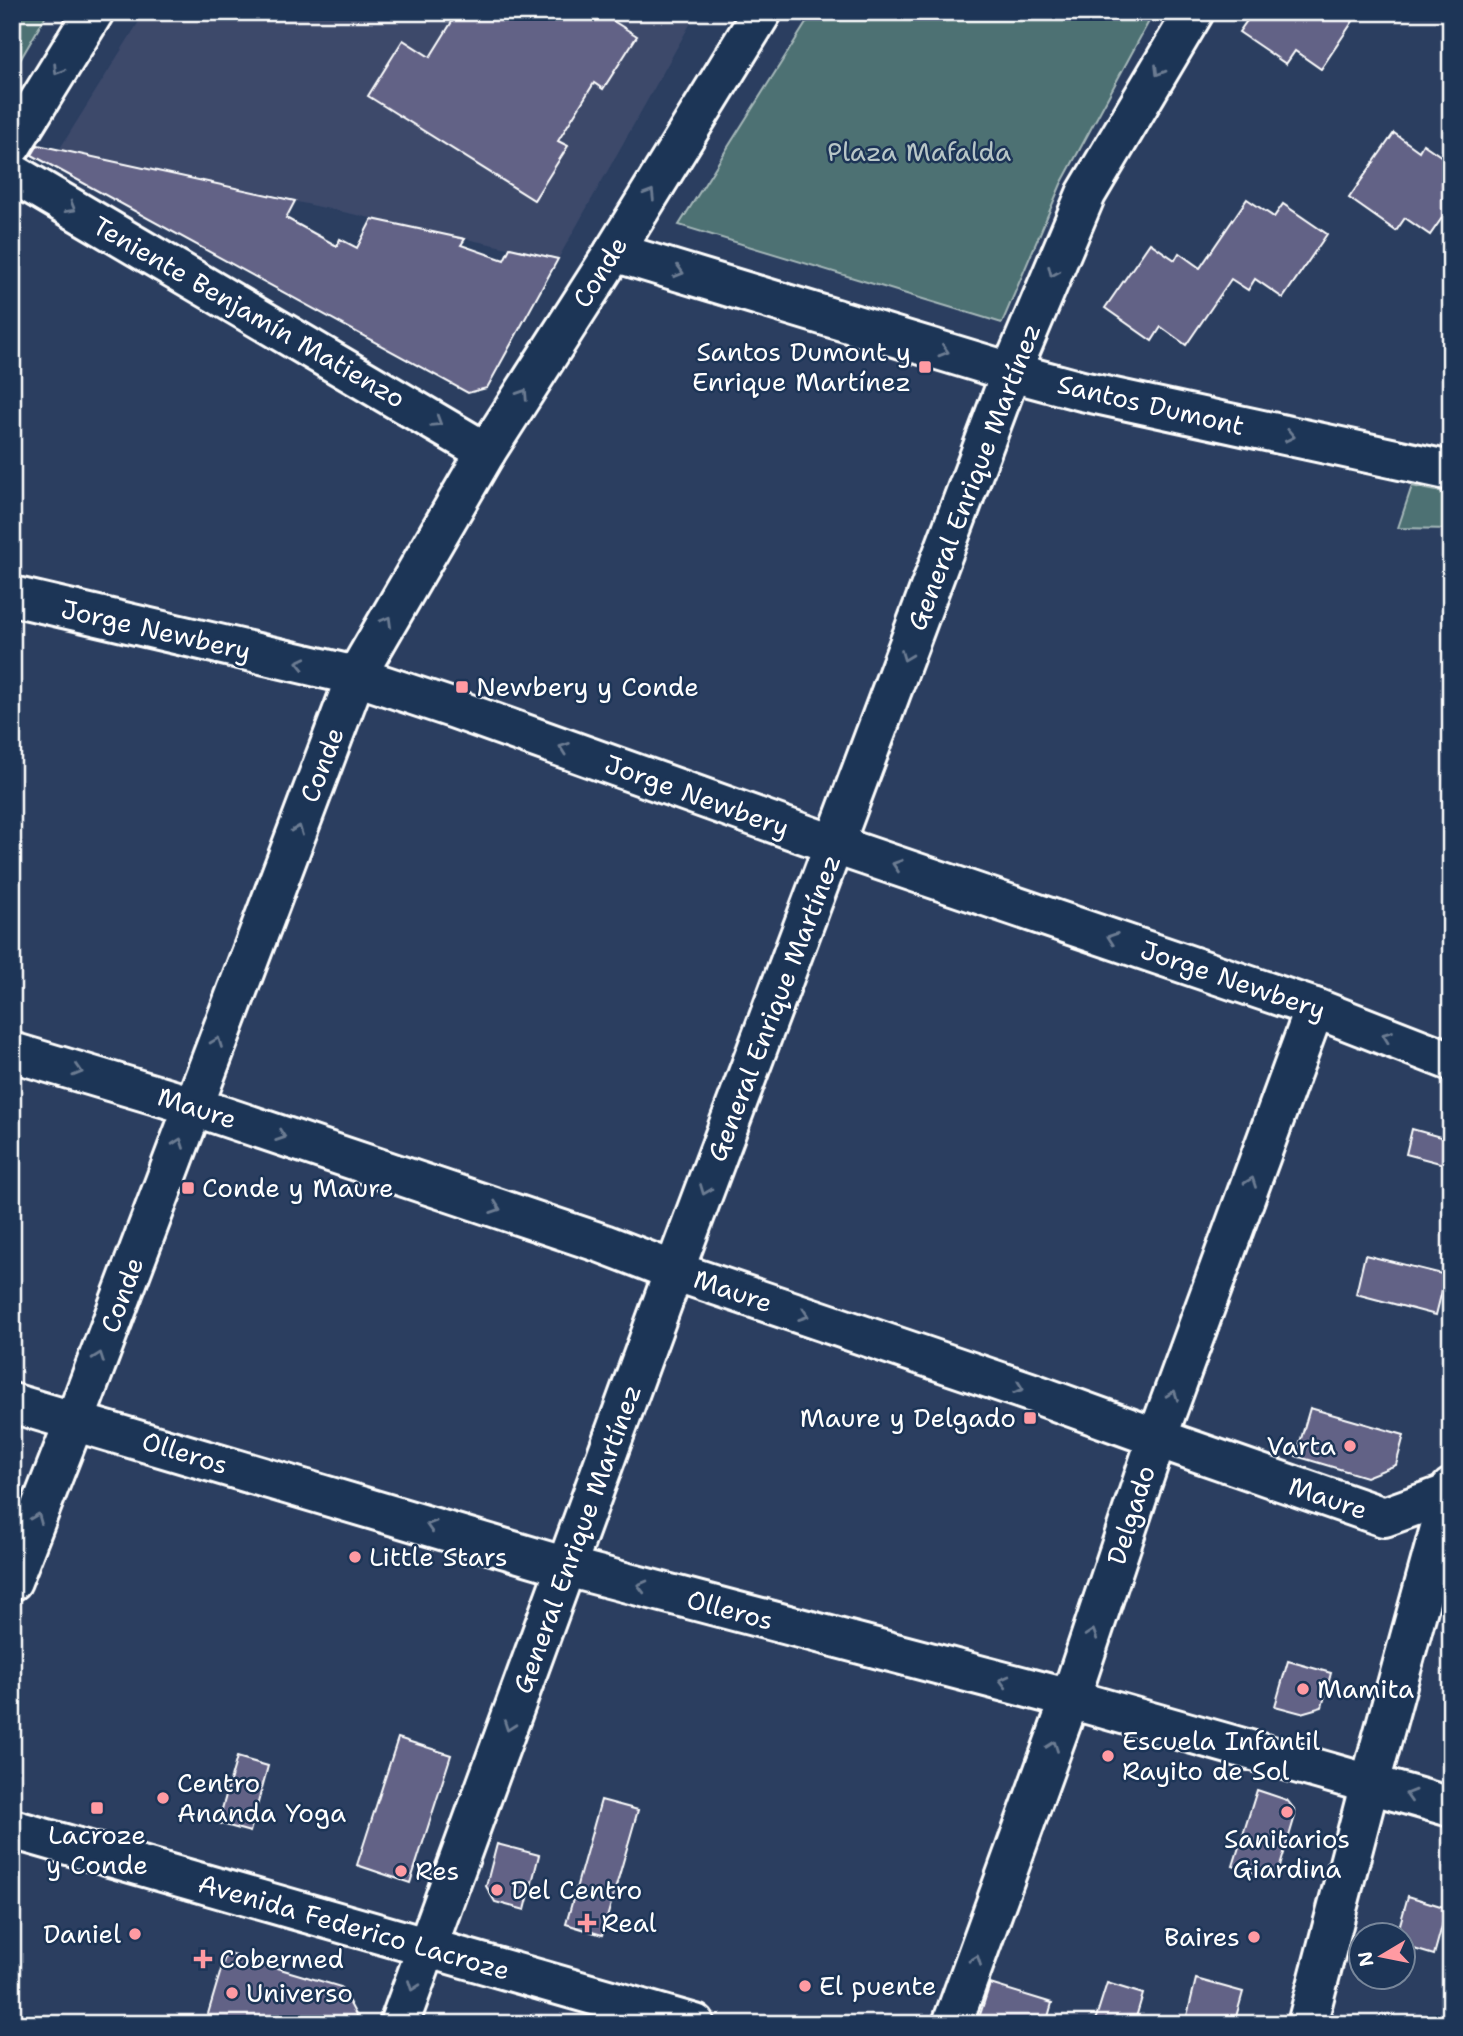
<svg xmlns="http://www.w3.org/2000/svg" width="1463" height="2036" font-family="'Shantell Sans',sans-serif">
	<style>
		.built { fill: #3c496b }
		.green { fill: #4d7173; stroke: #a6b8b9; stroke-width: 2 }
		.building { fill: #626286; stroke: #fff; stroke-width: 2 }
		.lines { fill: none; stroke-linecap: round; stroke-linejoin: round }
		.minor-casing { stroke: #fff; stroke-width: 44 }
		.major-casing { stroke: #fff; stroke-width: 44 }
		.minor { stroke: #1d3557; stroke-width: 38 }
		.major { stroke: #1d3557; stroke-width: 38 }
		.oneway { stroke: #6c7c92 }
		.poi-dot { fill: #ff9aa2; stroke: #1d3557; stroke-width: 2.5 }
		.labels { text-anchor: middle; stroke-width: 5; stroke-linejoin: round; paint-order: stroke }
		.park-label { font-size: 26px; fill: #b8c6c7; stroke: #1d3557 }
		.street-label { font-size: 26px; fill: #fff; stroke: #1d3557 }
		.poi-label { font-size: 26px; fill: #fff; stroke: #1d3557; text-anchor: start }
	</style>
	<rect width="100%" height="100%" fill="#2b3e60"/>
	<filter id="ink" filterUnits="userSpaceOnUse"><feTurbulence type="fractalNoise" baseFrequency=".0143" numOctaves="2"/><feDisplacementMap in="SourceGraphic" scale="14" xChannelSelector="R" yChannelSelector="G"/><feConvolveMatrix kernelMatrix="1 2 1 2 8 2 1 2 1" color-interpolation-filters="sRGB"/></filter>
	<g filter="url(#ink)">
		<polygon class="built" points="145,12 697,12 558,259 59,150"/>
		<g class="green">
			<polygon points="12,12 48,12 12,74"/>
			<polygon points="813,12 1154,12 1061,184 1002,323 679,225"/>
			<polygon points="1412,486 1451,494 1451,529 1398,528"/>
		</g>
		<g class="building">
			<polygon points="458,12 599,12 637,36 603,89 594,83 558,141 568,146 534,200 368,96 403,40 430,57"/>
			<polygon points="1253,12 1359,12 1321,69 1295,51 1286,64 1239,32"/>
			<polygon points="1394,133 1419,151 1423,144 1451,163 1451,205 1430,235 1405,218 1396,231 1349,198"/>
			<polygon points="38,145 295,201 286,218 337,246 340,239 357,248 372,219 465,239 461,245 504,260 510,248 558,259 487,388 468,393 32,155"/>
			<polygon points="1247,199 1274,217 1283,204 1327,234 1283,298 1255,279 1248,290 1231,279 1186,345 1161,327 1152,341 1105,308 1150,243 1175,260 1179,253 1200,268"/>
			<polygon points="1412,1129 1451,1140 1451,1166 1406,1154"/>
			<polygon points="1365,1255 1446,1275 1436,1315 1356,1294"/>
			<polygon points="1310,1408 1404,1435 1396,1465 1366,1477 1296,1456"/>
			<polygon points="1288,1661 1331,1673 1322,1707 1301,1713 1275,1706"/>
			<polygon points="398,1738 451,1755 410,1883 357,1865"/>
			<polygon points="237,1757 268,1766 250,1832 218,1823"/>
			<polygon points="1257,1790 1287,1800 1294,1809 1295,1816 1276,1880 1233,1866"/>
			<polygon points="601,1800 638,1810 602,1935 566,1924"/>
			<polygon points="497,1844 539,1855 525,1910 495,1902 486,1886"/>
			<polygon points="1408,1896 1447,1908 1434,1955 1404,1946 1404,1935 1397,1935"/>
			<polygon points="226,1953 341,1987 361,2024 205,2024"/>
			<polygon points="1196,1979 1243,1992 1234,2024 1185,2024"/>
			<polygon points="1107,1983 1143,1994 1134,2024 1094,2024"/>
			<polygon points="990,1984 1052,2003 1046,2024 977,2024"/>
		</g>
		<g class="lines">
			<defs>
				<g id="minor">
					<polyline points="12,145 94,12"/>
					<polyline points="12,173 486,452"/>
					<polyline points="614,252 1011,372 1082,391 1451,471"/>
					<polyline points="12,596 356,676 455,709 835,845 1315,1008 1451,1061"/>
					<polyline points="12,1052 193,1106 604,1244 674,1271 1033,1393 1157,1438 1384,1517 1451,1493"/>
					<polyline points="12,1403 567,1567 1070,1699 1451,1807"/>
					<polyline points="12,1581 75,1420 356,676 486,452 614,252 762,12"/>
					<polyline points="399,2024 674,1271 1011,372 1086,194 1194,12"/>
					<polyline points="952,2024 1070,1699 1157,1438 1315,1008"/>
				</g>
				<g id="major">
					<polyline points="12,1829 695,2024"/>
					<polyline points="1307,2024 1370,1783 1451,1488"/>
				</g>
			</defs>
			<use href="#minor" class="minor-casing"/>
			<use href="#major" class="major-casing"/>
			<use href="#minor" class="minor"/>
			<use href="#major" class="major"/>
		</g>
		<defs><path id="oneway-chevron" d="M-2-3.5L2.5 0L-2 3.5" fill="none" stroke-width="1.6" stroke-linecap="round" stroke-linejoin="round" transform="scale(1.75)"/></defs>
		<g class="oneway">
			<use href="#oneway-chevron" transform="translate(58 70) rotate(122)"/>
			<use href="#oneway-chevron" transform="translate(1159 71) rotate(121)"/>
			<use href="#oneway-chevron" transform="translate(650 194) rotate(-58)"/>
			<use href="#oneway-chevron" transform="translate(71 208) rotate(30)"/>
			<use href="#oneway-chevron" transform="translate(679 272) rotate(17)"/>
			<use href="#oneway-chevron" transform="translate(1053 272) rotate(113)"/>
			<use href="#oneway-chevron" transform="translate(944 351) rotate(17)"/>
			<use href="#oneway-chevron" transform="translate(523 394) rotate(-57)"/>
			<use href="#oneway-chevron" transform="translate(437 422) rotate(32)"/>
			<use href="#oneway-chevron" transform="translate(1290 436) rotate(12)"/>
			<use href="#oneway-chevron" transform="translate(387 621) rotate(-60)"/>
			<use href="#oneway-chevron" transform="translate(906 656) rotate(111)"/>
			<use href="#oneway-chevron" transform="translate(301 663) rotate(-167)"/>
			<use href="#oneway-chevron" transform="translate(564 748) rotate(-160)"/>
			<use href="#oneway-chevron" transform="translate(298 830) rotate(-69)"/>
			<use href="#oneway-chevron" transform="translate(897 865) rotate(-162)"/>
			<use href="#oneway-chevron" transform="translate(1112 938) rotate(-161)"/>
			<use href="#oneway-chevron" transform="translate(1387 1036) rotate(-159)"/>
			<use href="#oneway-chevron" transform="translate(217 1042) rotate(-69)"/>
			<use href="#oneway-chevron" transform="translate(78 1071) rotate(17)"/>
			<use href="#oneway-chevron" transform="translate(281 1136) rotate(19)"/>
			<use href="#oneway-chevron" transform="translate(179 1143) rotate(-70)"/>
			<use href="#oneway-chevron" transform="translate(1251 1182) rotate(-70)"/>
			<use href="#oneway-chevron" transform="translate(705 1190) rotate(111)"/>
			<use href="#oneway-chevron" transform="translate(496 1208) rotate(19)"/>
			<use href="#oneway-chevron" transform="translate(804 1315) rotate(19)"/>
			<use href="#oneway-chevron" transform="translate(99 1357) rotate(-70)"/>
			<use href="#oneway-chevron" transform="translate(1019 1388) rotate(19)"/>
			<use href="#oneway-chevron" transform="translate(1173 1395) rotate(-70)"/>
			<use href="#oneway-chevron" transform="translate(37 1518) rotate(-68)"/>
			<use href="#oneway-chevron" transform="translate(431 1526) rotate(-163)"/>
			<use href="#oneway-chevron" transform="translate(642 1586) rotate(-165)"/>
			<use href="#oneway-chevron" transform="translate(1092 1634) rotate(-72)"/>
			<use href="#oneway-chevron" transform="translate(1004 1681) rotate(-165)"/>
			<use href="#oneway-chevron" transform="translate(509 1726) rotate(110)"/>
			<use href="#oneway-chevron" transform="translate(1053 1746) rotate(-70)"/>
			<use href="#oneway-chevron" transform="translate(1410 1795) rotate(-163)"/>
			<use href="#oneway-chevron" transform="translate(976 1960) rotate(-70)"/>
			<use href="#oneway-chevron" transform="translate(413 1986) rotate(110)"/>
		</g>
	</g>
	<g class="poi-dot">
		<rect x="918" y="360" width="14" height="14" rx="3.5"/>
		<rect x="455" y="680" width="14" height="14" rx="3.5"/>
		<rect x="181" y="1181" width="14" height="14" rx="3.5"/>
		<rect x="1023" y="1411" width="14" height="14" rx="3.5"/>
		<circle cx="1350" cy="1446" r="7"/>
		<circle cx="355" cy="1557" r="7"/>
		<circle cx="1303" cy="1689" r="7"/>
		<circle cx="1108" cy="1756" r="7"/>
		<circle cx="163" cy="1798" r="7"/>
		<rect x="90" y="1801" width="14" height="14" rx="3.5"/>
		<circle cx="1287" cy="1812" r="7"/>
		<circle cx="401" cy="1871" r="7"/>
		<circle cx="497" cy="1890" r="7"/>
		<path d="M583.5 1912.5h7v7h7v7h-7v7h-7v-7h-7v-7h7z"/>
		<circle cx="135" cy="1934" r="7"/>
		<circle cx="1254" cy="1937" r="7"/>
		<path d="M199.5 1948.5h7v7h7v7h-7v7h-7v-7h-7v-7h7z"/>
		<circle cx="805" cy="1986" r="7"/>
		<circle cx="232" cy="1993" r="7"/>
	</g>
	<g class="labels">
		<g class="park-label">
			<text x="919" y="161">Plaza Mafalda</text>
		</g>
		<g class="street-label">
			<text transform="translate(600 272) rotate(-58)" y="9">Conde</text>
			<text transform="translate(249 312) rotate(30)" y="9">Teniente Benjamín Matienzo</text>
			<text transform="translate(1151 405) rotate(13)" y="9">Santos Dumont</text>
			<text transform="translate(974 477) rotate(-69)" y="9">General Enrique Martínez</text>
			<text transform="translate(156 630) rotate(13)" y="9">Jorge Newbery</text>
			<text transform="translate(322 765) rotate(-69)" y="9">Conde</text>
			<text transform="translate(697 796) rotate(20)" y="9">Jorge Newbery</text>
			<text transform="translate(1233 980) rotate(19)" y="9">Jorge Newbery</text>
			<text transform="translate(774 1008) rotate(-69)" y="9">General Enrique Martínez</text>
			<text transform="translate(197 1108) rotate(18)" y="9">Maure</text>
			<text transform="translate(733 1291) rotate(19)" y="9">Maure</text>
			<text transform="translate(122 1295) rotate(-70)" y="9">Conde</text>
			<text transform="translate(185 1453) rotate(17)" y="9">Olleros</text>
			<text transform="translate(1328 1498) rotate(19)" y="9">Maure</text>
			<text transform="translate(1131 1515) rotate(-72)" y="9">Delgado</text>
			<text transform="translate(577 1539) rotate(-70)" y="9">General Enrique Martínez</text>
			<text transform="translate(730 1610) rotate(15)" y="9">Olleros</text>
			<text transform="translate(354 1927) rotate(16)" y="9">Avenida Federico Lacroze</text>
		</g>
		<g class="poi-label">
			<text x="911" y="361" text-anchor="end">Santos Dumont y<tspan x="911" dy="30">Enrique Martínez</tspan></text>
			<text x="476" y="696">Newbery y Conde</text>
			<text x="202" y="1197">Conde y Maure</text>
			<text x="1016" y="1427" text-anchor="end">Maure y Delgado</text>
			<text x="1336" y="1455" text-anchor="end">Varta</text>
			<text x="369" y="1566">Little Stars</text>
			<text x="1317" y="1698">Mamita</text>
			<text x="1122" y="1750">Escuela Infantil<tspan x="1122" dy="30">Rayito de Sol</tspan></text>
			<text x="177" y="1792">Centro<tspan x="177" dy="30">Ananda Yoga</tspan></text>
			<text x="97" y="1844" text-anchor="middle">Lacroze<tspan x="97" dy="30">y Conde</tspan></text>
			<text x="1287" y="1848" text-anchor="middle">Sanitarios<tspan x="1287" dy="30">Giardina</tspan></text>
			<text x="415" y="1880">Res</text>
			<text x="511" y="1899">Del Centro</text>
			<text x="601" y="1932">Real</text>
			<text x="121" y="1943" text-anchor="end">Daniel</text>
			<text x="1240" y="1946" text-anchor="end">Baires</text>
			<text x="219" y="1968">Cobermed</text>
			<text x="819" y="1995">El puente</text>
			<text x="246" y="2002">Universo</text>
		</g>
	</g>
	<rect width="1463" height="2036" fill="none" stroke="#1d3557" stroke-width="42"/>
	<rect x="21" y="21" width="1421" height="1994" fill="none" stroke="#fff" stroke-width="2.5" filter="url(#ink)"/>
	<g transform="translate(1382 1956) rotate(260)"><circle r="33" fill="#1d3557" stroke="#77869a" stroke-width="2"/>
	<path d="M0-5L12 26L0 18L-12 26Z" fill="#ff9aa2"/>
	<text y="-10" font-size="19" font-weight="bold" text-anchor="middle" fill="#ffffff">N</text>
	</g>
</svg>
